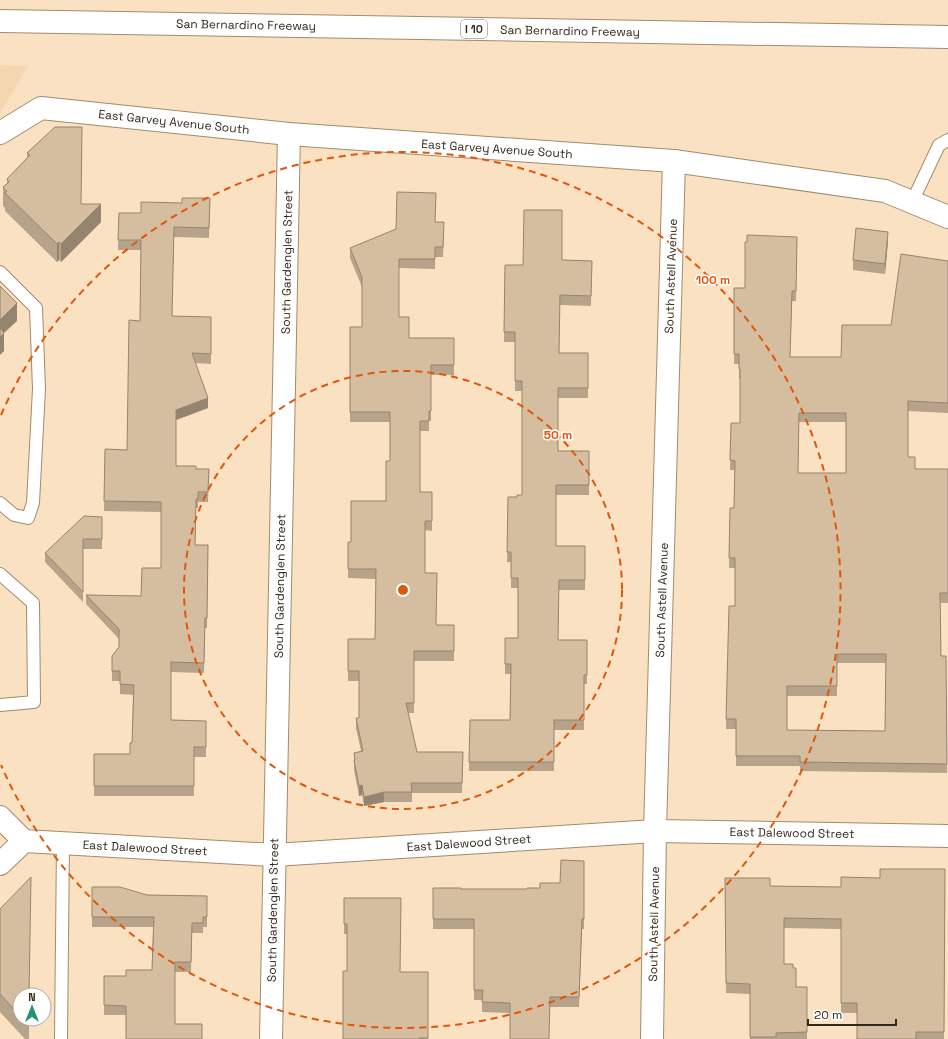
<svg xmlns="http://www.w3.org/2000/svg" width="948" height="1039" font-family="'Space Grotesk',sans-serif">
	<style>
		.built { fill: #f4d6b1 }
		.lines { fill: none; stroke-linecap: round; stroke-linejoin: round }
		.lane-casing { stroke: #a28b6e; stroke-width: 14 }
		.street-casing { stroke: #a28b6e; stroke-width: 24 }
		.secondary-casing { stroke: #a28b6e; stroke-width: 24 }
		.highway-casing { stroke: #a28b6e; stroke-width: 24 }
		.lane { stroke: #fff; stroke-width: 12 }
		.street { stroke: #fff; stroke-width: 22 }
		.secondary { stroke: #fff; stroke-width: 22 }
		.highway { stroke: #fff; stroke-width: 22 }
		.wall { fill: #b7a389; fill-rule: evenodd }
		.shaded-wall { fill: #95846f }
		.building { fill: #d5bd9f; stroke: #95846f; fill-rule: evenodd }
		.ring { fill: none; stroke: #df570d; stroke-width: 2; stroke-dasharray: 7 5 }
		.labels { text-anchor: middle; stroke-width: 3; stroke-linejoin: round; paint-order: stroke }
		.shield { fill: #fff; stroke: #706961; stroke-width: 1 }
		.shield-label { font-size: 11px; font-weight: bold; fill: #32291d }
		.street-label { font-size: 12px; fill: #32291d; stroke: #fff }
		.centre { fill: #df570d; stroke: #fff; stroke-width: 2 }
		.ring-label { font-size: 12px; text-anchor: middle; font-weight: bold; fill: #df570d; stroke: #fff; stroke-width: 3; stroke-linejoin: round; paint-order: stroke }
	</style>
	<rect width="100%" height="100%" fill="#fae1c2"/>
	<polygon class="built" points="0,65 28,66 0,113"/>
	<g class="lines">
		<defs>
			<g id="lane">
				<polyline points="912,202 939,145 948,140"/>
				<polyline points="0,272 36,308 39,389 33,503 28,518 14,515 0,503"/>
				<polyline points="0,574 33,603 34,702 0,705"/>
				<polyline points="61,1039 63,843"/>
			</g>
			<g id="street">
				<polyline points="0,817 24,841 274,855 655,831 948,836"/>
				<polyline points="0,864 24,841"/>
				<polyline points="271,1039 289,134"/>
				<polyline points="652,1039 655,831 674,161"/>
			</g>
			<polyline id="secondary" points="0,133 41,108 289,134 674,161 885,191 948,217"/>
			<polyline id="highway" points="0,21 948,37"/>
		</defs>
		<use href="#lane" class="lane-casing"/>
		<use href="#street" class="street-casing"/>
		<use href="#secondary" class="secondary-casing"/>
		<use href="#highway" class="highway-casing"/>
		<use href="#lane" class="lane"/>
		<use href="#street" class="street"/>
		<use href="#secondary" class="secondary"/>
		<use href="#highway" class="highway"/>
	</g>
	<g class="wall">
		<polygon points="27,153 101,222 61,262 59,260 57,262 5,211 5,208 3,206 3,187 7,184 7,179 27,158"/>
		<polygon points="210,198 209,238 174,237 172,316 211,317 211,364 195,363 208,408 176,420 176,466 196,469 209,469 208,502 198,502 198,508 196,508 195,545 208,545 207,628 205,628 204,673 171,672 171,720 206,721 206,757 194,757 194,796 94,796 94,754 130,754 132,743 133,695 120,694 120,681 112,681 112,656 119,647 119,639 86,604 86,595 141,596 161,568 161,512 104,511 105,449 127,450 140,321 141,250 118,250 119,213 141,213"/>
		<polygon points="435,222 444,232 443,257 435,257 435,269 399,268 399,317 409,338 454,338 454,375 431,375 431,421 429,421 429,431 420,431 420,492 432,492 432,531 425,530 425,573 436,625 454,625 454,661 414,661 414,713 408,713 417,752 463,752 462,793 412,793 412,802 384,802 364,806 362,795 359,796 354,770 354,753 361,751 356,728 356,718 359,718 359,681 348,681 348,639 375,639 376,579 348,578 348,542 351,542 386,501 390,461 390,422 350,422 350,327 362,327 362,287 350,258 350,248"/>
		<path d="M 797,237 L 796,301 L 792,301 L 790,357 L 841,357 L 891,325 L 948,261 L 948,413 L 908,411 L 908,457 L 915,469 L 948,469 L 948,603 L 940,603 L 941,656 L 946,656 L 947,773 L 800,771 L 800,766 L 736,766 L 736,729 L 726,729 L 726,719 L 735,606 L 735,568 L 729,568 L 730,508 L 734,508 L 735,470 L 730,470 L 731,423 L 740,423 L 740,379 L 739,379 L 739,364 L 734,364 L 734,288 L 745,288 ZM 799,422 L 846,422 L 846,473 L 798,473 ZM 837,663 L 886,663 L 885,731 L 787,730 L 787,696 L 837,696 Z"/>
		<polygon points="888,241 885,274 853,270 853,260"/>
		<polygon points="562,260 592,261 591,306 560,305 559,353 588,353 588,398 558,398 558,451 589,451 589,495 556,495 556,546 585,546 585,590 559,590 558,640 587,640 587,684 584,684 584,730 554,730 554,771 469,771 469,762 510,720 511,674 505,674 505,638 518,638 518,588 511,588 511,562 507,562 508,497 517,497 522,495 522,391 515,391 515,342 504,342 505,265 523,265"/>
		<polygon points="102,517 102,549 83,549 83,602 45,562 45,553"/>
		<polygon points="584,861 584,929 582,929 579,1007 550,1007 510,1013 482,1012 482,1000 474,1000 474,929 433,929 433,888 461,889 527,889 540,888 560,883"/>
		<polygon points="945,869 944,1039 857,1039 857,1013 841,1013 841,929 784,928 784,964 793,968 796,987 807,987 807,1039 750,1039 750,994 726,993 725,878 770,886 841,887 880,878"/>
		<polygon points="92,887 147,895 207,896 207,927 203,927 203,933 192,933 191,972 175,972 175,1024 202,1039 126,1015 104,1015 104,976 126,976 152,970 153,927 92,927"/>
		<polygon points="344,898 400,972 428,972 428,1039 343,1039 347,971 347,934 344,934"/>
		<polygon points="0,909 20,995 20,1019 29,1019 29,1039 25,1039 0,1012"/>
	</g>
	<g class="shaded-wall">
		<polygon points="101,204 101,222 61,262 61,244"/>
		<polygon points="888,232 888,241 885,274 885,264"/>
		<polygon points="59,242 59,260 57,262 57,244"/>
		<polygon points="17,303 17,321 4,333 4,351 0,355 0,320"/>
		<polygon points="208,398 208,408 176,420 176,410"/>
		<polygon points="362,785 362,795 359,796 359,786"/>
		<polygon points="384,792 384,802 364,806 364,797"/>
	</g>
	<g class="building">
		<polygon points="55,127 82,127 81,204 101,204 61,244 59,242 57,244 5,193 7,191 3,187 9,182 7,179 30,155 27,153"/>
		<polygon points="397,192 436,193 435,222 444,222 443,247 435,247 435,259 399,259 399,317 409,317 409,338 454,338 454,365 431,365 431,411 429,411 429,421 420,421 420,492 432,492 432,521 425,521 425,573 437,573 436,625 454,625 454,651 414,651 414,703 406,703 417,752 463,752 462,783 411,783 412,792 384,792 364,797 362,785 359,786 354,760 355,760 354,753 363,751 356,718 359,718 359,671 348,671 348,639 375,639 376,569 348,569 348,542 351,542 351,501 386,501 386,461 390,461 390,412 350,412 350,327 362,327 362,277 350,248 396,229"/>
		<polygon points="182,198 210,198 209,228 174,227 172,316 211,317 211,354 192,353 208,398 176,410 176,466 196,466 196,469 209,469 208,492 198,492 198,499 196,499 195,545 208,545 207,618 205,618 204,663 171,662 171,720 206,721 206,747 194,747 194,786 94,786 94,754 130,754 130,743 132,743 134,685 120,684 120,671 112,671 112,656 119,647 119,629 86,595 141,596 142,568 161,568 161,502 104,501 105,449 127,450 129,320 140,321 141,240 118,240 119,213 141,213 141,202 182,203"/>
		<polygon points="524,210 562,210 562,260 592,261 591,296 560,295 559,353 588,353 588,388 558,388 558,451 589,451 589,485 556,485 556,546 585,546 585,580 559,580 558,640 587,640 587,675 584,675 584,720 554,720 554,762 469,762 470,720 510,720 511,664 505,664 505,638 518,638 518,578 511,578 511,552 507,552 508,497 517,497 517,495 522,495 522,381 515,381 515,332 504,332 505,265 523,265"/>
		<polygon points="856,228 888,232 885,264 853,260"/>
		<path d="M 747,235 L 797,237 L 796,291 L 792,291 L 790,357 L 841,357 L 842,325 L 891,325 L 901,254 L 948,261 L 948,403 L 908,401 L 908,457 L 915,457 L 915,469 L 948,469 L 948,593 L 940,593 L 941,656 L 946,656 L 947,764 L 800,762 L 800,756 L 736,756 L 736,719 L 726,719 L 729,606 L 735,606 L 735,558 L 729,558 L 730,508 L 734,508 L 735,461 L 730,460 L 731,423 L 740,423 L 740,369 L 739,369 L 739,354 L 734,354 L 734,288 L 745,288 L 745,242 L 747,242 ZM 799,413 L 846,413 L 846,473 L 798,473 ZM 837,654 L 886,654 L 885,731 L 787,730 L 787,686 L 837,686 Z"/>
		<polygon points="0,286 17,303 0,320"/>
		<polygon points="0,328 4,333 0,337"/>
		<polygon points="84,516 102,517 102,539 83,539 83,592 45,553"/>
		<polygon points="561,860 584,861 584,919 582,919 579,997 550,997 549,1039 510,1039 510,1003 482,1002 483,990 474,990 474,919 433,919 433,888 461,888 461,889 527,889 527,888 540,888 540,883 560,883"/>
		<polygon points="880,869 945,869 944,1032 916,1032 916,1039 857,1039 857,1003 841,1003 841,919 784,918 784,964 793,964 793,968 796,968 796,987 807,987 807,1032 776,1033 776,1037 750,1037 750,984 726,983 725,878 770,878 770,886 841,887 841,877 880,878"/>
		<polygon points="31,877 29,995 20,995 20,1016 0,994 0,909"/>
		<polygon points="92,887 120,887 147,895 207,896 207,917 203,917 203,923 192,923 191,962 175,962 175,1024 202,1024 202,1039 126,1039 126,1006 104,1005 104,976 126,976 126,970 152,970 154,917 92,917"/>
		<polygon points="344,898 401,898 400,972 428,972 428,1038 419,1038 419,1039 343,1039 343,971 347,971 347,924 344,924"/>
		<polygon points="23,1019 29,1019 29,1025"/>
	</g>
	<g class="ring">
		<circle cx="403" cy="590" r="219"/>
		<path d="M1 415A438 438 0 1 1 1 765"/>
	</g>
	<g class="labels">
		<rect class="shield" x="461" y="20" width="26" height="18" rx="3"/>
		<g class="shield-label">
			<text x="474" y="33">I 10</text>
		</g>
		<g class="street-label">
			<text transform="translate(246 25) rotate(1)" y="4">San Bernardino Freeway</text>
			<text transform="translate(570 31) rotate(1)" y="4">San Bernardino Freeway</text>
			<text transform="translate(174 122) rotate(6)" y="4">East Garvey Avenue South</text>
			<text transform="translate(497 149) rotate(4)" y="4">East Garvey Avenue South</text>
			<text transform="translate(287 262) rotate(-89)" y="4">South Gardenglen Street</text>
			<text transform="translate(671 276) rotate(-88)" y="4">South Astell Avenue</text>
			<text transform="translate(280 586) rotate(-89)" y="4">South Gardenglen Street</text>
			<text transform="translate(662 600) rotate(-88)" y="4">South Astell Avenue</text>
			<text transform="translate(792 833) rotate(1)" y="4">East Dalewood Street</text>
			<text transform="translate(469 843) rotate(-4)" y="4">East Dalewood Street</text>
			<text transform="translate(145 848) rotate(3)" y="4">East Dalewood Street</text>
			<text transform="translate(273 910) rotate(-89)" y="4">South Gardenglen Street</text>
			<text transform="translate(654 924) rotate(-89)" y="4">South Astell Avenue</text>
		</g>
	</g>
	<circle cx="403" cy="590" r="6" class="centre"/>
	<g class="ring-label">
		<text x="713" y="284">100 m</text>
		<text x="558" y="439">50 m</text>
	</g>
	<g transform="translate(32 1007)"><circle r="19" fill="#ffffff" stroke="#ada9a5"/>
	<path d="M0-3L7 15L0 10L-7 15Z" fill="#259271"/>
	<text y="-6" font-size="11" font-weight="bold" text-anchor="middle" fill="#32291d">N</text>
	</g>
	<path d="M808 1019v6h88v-6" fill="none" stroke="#32291d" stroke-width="2"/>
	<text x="814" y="1019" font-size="12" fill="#32291d" stroke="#ffffff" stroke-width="3" paint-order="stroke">20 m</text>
</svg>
